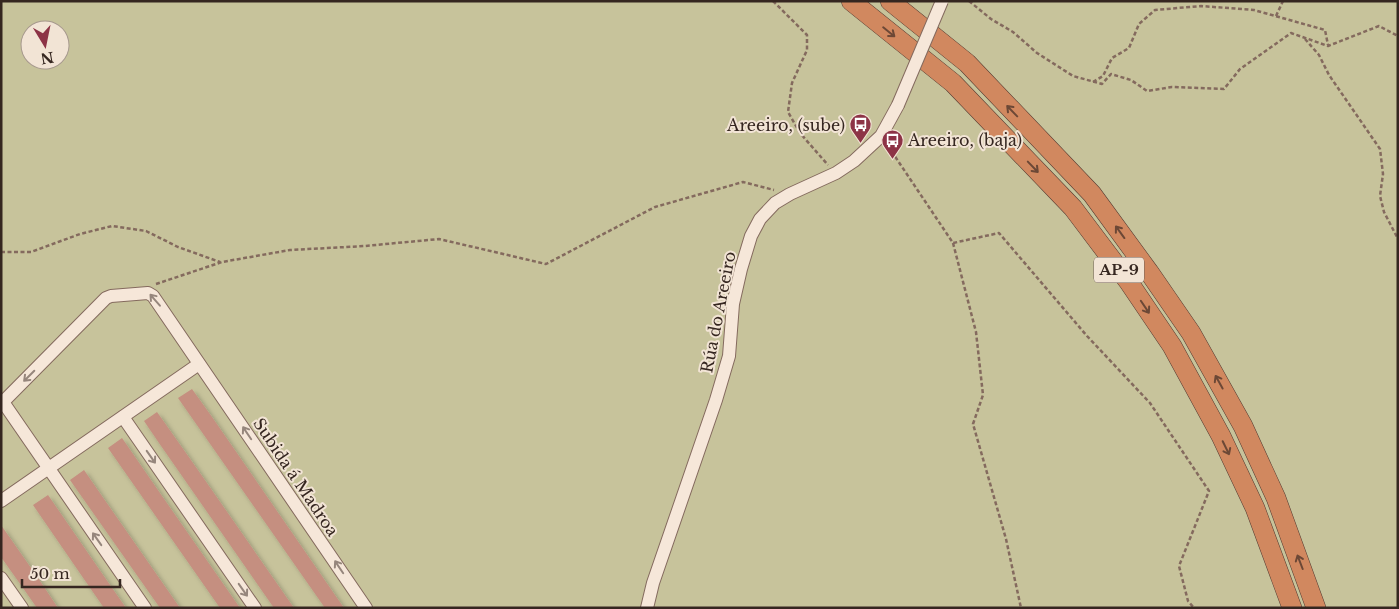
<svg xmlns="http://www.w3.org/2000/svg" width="1399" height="609" font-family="'Libre Baskerville',serif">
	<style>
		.green { fill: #c7c39b; fill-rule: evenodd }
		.building { fill: #c58f80; filter: url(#shadow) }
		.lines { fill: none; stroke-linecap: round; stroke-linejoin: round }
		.minor-casing { stroke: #846a5e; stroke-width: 14 }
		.highway-casing { stroke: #523a31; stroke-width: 20 }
		.path { stroke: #846a5e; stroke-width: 2.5; stroke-dasharray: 4 2.5; stroke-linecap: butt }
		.minor { stroke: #f6e7d9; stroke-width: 12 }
		.highway { stroke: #d1885f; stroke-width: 19 }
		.minor-bridge-casing { stroke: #846a5e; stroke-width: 14; stroke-linecap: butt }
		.minor-bridge { stroke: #f6e7d9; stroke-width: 12 }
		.oneway { stroke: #6c4836 }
		.oneway2 { stroke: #96867c }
		.labels { text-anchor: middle; stroke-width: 4; stroke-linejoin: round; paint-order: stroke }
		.shield { fill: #f2e4d5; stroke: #6e5f56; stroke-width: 1 }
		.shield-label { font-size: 15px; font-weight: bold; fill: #352620 }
		.poi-label { font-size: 16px; fill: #352620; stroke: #f2e4d5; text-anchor: end }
		.street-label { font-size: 16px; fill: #352620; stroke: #f2e4d5 }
	</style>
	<defs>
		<filter id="shadow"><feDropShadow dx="3.5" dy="3.5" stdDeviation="2.5" flood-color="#0004"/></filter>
	</defs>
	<rect width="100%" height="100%" fill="#ead8c6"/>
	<path class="green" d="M 1,1 L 1398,1 L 1398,608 L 1,608 ZM 30,30 L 60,30 L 60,60 L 30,60 Z"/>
	<g class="building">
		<polygon points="192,389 212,417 344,608 325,608 178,398"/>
		<polygon points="157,412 193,463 294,608 274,608 159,443 144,421"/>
		<polygon points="122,438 162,496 240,608 220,608 108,448"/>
		<polygon points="84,470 104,499 180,608 160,608 70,480"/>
		<polygon points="48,495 101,572 126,608 104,608 86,582 33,505"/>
		<polygon points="1,525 38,578 58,608 37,608 23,588 1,557"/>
	</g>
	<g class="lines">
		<defs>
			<g id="minor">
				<polyline points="3,402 145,608"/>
				<polyline points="1,404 106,298 111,296 148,293 153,296 366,608"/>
				<polyline points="123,417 255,608"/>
				<polyline points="1,501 199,364"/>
				<polyline points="1,578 22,608"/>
				<polyline points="647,608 653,583 716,400 729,356 733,304 741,269 751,236 760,219 775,203 790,194 836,173 854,161 881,136 898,105"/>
			</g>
			<g id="highway">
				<polyline points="851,1 953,83 1073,208 1128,281 1172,346 1221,436 1255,508 1292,608"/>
				<polyline points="890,1 967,63 1092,194 1149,272 1191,333 1243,426 1276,498 1316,608"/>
			</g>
		</defs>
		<use href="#minor" class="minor-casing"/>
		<use href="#highway" class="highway-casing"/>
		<g class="path">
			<polyline points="773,1 807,35 807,50 792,83 788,112 800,133 828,165"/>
			<polyline points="969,1 991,19 1013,32 1037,53 1073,76 1102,84 1111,74 1131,80 1147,91 1172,87 1224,89 1240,69 1291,33 1328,46 1379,26 1398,36"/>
			<polyline points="1276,16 1283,1"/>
			<polyline points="1305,39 1319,55 1329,75 1380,149 1383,174 1380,196 1384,212 1398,239"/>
			<polyline points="1093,82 1103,76 1112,58 1129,48 1139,24 1155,10 1201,6 1254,10 1325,30 1328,45"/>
			<polyline points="888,146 953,243 999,233 1087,336 1150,403 1209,491 1179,566 1188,601 1194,608"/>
			<polyline points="953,243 976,332 983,395 973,424 1006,539 1021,608"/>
			<polyline points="1,252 31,252 80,234 112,226 146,231 178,247 220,262"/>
			<polyline points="156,284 222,262 290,250 365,246 439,239 546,264 655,207 743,182 774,190"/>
		</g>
		<use href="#minor" class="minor"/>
		<use href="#highway" class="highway"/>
		<defs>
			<polyline id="minor-bridge" points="898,105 942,1"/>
		</defs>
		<use href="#minor-bridge" class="minor-bridge-casing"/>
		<use href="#minor-bridge" class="minor-bridge"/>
	</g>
	<defs><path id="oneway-shaft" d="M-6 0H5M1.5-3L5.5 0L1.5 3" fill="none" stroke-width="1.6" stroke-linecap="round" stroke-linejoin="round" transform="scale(1.25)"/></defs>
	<g class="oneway">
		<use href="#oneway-shaft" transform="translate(889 32) rotate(39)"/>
		<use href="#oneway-shaft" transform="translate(1012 111) rotate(-134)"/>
		<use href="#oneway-shaft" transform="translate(1033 167) rotate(46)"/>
		<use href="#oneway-shaft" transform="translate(1120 232) rotate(-126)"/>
		<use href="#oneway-shaft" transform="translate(1145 307) rotate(56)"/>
		<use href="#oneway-shaft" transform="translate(1219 382) rotate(-119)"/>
		<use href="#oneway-shaft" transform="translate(1226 448) rotate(64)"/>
		<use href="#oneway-shaft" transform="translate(1300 562) rotate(-111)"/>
	</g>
	<g class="oneway2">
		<use href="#oneway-shaft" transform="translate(155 300) rotate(-131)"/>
		<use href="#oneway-shaft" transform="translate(29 376) rotate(135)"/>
		<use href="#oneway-shaft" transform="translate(247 433) rotate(-124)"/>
		<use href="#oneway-shaft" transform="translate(151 457) rotate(55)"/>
		<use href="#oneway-shaft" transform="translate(97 539) rotate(-125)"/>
		<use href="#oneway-shaft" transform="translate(339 567) rotate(-124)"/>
		<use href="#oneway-shaft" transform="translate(243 590) rotate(55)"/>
	</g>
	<defs>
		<symbol id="bus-pin" viewBox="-11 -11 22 30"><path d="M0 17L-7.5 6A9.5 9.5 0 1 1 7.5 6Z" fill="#8d3346" stroke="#f2e4d5"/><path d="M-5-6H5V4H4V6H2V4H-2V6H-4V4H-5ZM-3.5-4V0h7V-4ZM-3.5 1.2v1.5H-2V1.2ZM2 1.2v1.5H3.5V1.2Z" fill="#fff"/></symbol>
	</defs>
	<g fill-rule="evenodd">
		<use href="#bus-pin" x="848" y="112" width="25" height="34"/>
		<use href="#bus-pin" x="880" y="128" width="25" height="34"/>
	</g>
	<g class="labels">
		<rect class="shield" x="1094" y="257.5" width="50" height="25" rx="4"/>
		<g class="shield-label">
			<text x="1119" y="275">AP-9</text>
		</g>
		<g class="poi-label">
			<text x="845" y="131">Areeiro, (sube)</text>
			<text x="908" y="146" text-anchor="start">Areeiro, (baja)</text>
		</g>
		<g class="street-label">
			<text transform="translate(718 312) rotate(-79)" y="6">Rúa do Areeiro</text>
			<text transform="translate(296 477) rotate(56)" y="6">Subida á Madroa</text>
		</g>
	</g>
	<rect width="1399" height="609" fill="none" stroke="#352620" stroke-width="5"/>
	<g transform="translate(45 45) rotate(170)"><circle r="24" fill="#f2e4d5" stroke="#a6988d"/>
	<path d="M0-4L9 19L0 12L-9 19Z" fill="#8d3346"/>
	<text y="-8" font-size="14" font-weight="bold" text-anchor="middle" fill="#352620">N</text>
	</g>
	<path d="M22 579v8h98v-8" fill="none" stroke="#352620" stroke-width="2.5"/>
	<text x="30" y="579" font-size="15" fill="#352620" stroke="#f2e4d5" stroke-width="4" paint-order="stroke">50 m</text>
</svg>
